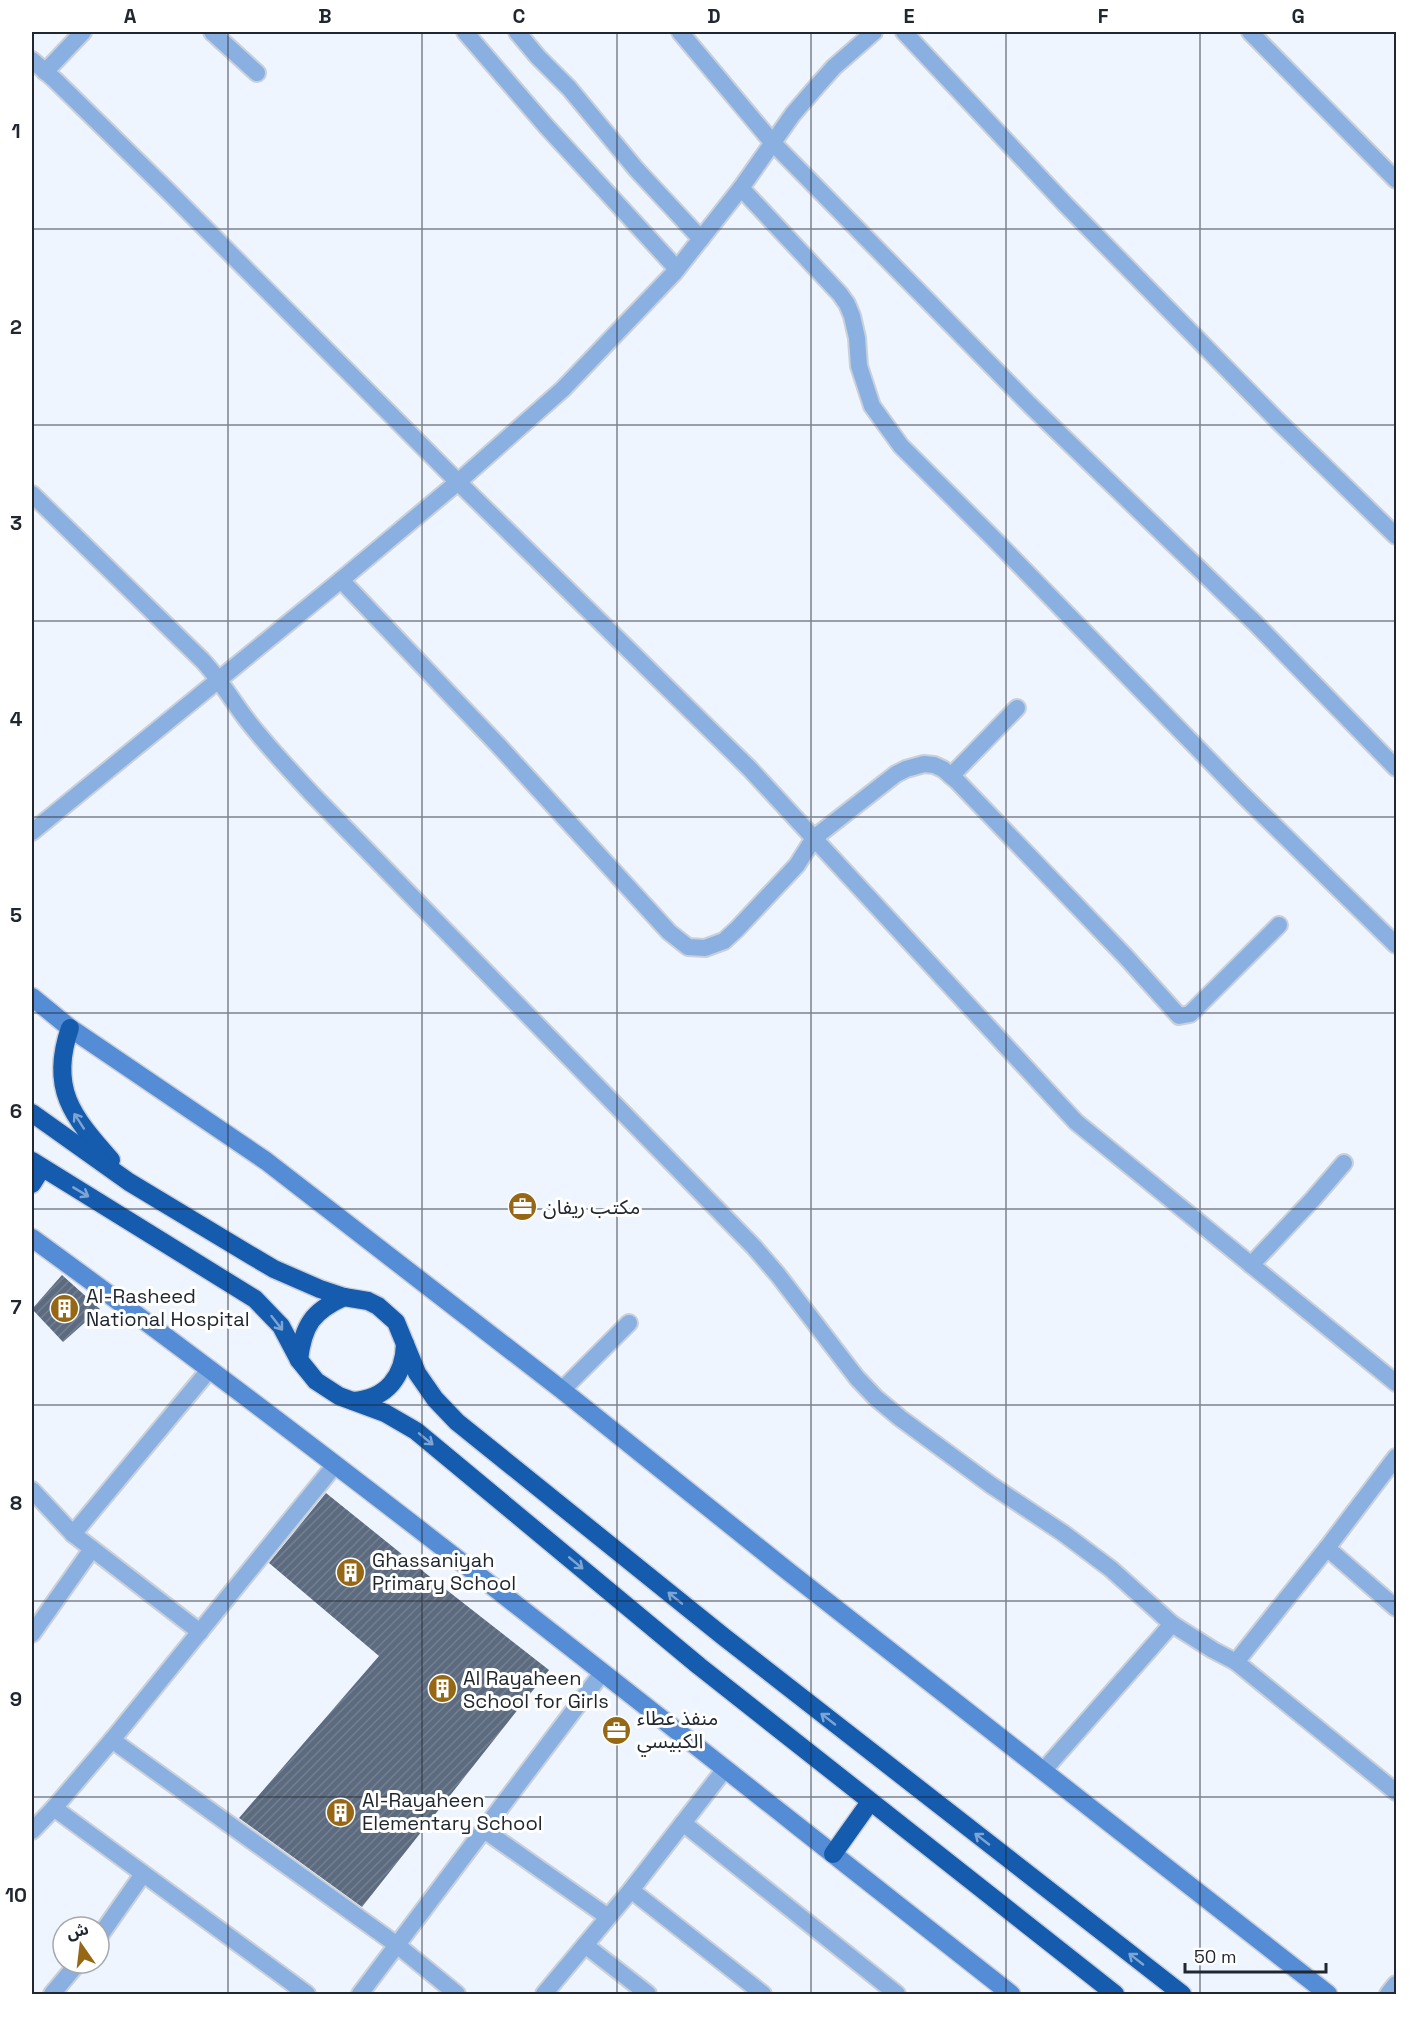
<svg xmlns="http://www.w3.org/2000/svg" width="1428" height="2026" font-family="'Space Grotesk','Noto Sans Arabic',sans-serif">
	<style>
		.building { fill: url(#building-hatch) }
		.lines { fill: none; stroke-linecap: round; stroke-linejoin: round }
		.street-casing { stroke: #c9d0da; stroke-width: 20 }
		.secondary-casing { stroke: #c9d0da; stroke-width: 21 }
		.highway-casing { stroke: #c9d0da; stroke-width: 21 }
		.street { stroke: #8ab0e2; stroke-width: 16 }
		.secondary { stroke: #558cd6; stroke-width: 18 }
		.highway { stroke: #155bae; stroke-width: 18 }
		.oneway { stroke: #7ea5d2 }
		.grid { fill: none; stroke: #202730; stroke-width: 1.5; stroke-opacity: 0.55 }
		.labels { text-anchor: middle; stroke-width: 6; stroke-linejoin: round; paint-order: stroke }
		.poi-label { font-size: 20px; fill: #202730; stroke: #fff; text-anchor: start }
		.neatline { fill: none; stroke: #202730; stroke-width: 2 }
		.grid-label { font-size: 20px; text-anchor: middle; font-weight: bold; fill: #202730 }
	</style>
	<defs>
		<pattern id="building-hatch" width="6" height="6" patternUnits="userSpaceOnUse" patternTransform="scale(1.5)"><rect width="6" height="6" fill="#5c6b80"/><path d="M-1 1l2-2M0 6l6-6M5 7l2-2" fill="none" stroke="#748090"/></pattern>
	</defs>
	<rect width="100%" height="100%" fill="#eef5ff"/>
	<g class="building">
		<polygon points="62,1275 100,1309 63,1342 32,1309"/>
		<polygon points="326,1493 439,1584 549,1670 362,1907 239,1818 379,1656 269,1563"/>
	</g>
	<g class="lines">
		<defs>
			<g id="street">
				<polyline points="212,32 257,73"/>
				<polyline points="465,32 546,126 677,269"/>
				<polyline points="517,32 538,57 569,88 636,169 701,239"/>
				<polyline points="680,32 772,142 1030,405 1255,623 1396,768"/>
				<polyline points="904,32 1065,204 1277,420 1396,536"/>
				<polyline points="1250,32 1396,180"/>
				<polyline points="32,60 55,80 168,191 458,482 750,769 1076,1122 1396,1383"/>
				<polyline points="45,72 83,32"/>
				<polyline points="741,188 840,294 847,304 852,316 857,338 859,366 872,406 901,446 997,542 1244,796 1396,945"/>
				<path d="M 32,494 L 202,660 C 218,677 230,697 244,716 C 265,744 289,769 312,794 L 754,1247 L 778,1275 L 857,1378 L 876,1398 L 900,1418 L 991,1485 L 1063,1533 L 1111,1569 L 1172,1624 L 1213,1650 L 1236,1662 L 1327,1548 L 1396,1457"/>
				<polyline points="341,580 499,746 669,932 688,947 705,948 724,941 737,929 797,865 814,838 896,774 906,769 924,764 934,765 943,769 958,782 1126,957 1179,1016 1190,1014 1279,925"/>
				<polyline points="951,776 1017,708"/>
				<polyline points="32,832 341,580 458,482 563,389 674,273 741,188 793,114 818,85 834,67 874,32"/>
				<polyline points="1251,1265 1313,1199 1344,1163"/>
				<polyline points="562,1390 629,1323"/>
				<polyline points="32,1490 73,1534 200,1632"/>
				<polyline points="73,1534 210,1369"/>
				<polyline points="1327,1548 1396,1608"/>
				<polyline points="32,1634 92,1549"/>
				<polyline points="1236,1662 1396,1792"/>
				<polyline points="112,1740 397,1945 457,1994"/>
				<polyline points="1043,1771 1172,1624"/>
				<polyline points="54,1808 307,1994"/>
				<polyline points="683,1823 897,1994"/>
				<polyline points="484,1830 608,1917"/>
				<polyline points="32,1831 54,1808 112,1740 335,1465"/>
				<polyline points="631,1890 763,1994"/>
				<polyline points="99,1937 143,1874"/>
				<polyline points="585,1945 648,1994"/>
				<polyline points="52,1994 78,1963"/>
				<polyline points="360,1994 602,1673"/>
				<polyline points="544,1994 631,1890 725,1769"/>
				<polyline points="1388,1994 1396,1984"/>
			</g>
			<g id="secondary">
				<polyline points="32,997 70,1028 266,1161 562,1390 789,1572 1328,1994"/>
				<path d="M 32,1238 C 365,1480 687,1740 1011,1994"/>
			</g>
			<g id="highway">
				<path d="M 70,1028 C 49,1088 72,1116 111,1160"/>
				<polyline points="32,1113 129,1182 252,1256 274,1269 320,1289 344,1297 368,1301 378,1306 396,1322 417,1373 435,1399 457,1422 724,1637 1182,1994"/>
				<polyline points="32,1161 255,1299 281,1326 299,1360 316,1381 339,1396 385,1413 416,1431 699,1666 1115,1994"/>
				<polyline points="32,1184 42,1168"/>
				<path d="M 299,1360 C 303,1325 313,1311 344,1297"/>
				<path d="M 353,1401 C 387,1399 404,1376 405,1344"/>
				<polyline points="833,1854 870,1802"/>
			</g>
		</defs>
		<use href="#street" class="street-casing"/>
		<use href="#secondary" class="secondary-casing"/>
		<use href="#highway" class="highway-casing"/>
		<use href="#street" class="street"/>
		<use href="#secondary" class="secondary"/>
		<use href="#highway" class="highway"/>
	</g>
	<defs><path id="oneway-shaft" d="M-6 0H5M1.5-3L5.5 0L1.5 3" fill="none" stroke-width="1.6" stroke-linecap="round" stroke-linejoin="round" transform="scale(1.5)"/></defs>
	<g class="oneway">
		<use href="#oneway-shaft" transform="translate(79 1121) rotate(-123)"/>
		<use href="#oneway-shaft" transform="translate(81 1192) rotate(31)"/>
		<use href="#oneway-shaft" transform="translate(277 1323) rotate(52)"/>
		<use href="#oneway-shaft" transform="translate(426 1439) rotate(39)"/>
		<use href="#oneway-shaft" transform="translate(576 1563) rotate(40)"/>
		<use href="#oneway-shaft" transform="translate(675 1598) rotate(-141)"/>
		<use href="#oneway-shaft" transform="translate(828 1719) rotate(-142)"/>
		<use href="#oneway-shaft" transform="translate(982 1839) rotate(-142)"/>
		<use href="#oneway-shaft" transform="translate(1136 1959) rotate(-142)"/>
	</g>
	<path class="grid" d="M 228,32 L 228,1994M 422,32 L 422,1994M 617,32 L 617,1994M 811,32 L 811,1994M 1006,32 L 1006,1994M 1200,32 L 1200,1994M 32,229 L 1396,229M 32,425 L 1396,425M 32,621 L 1396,621M 32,817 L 1396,817M 32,1013 L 1396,1013M 32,1209 L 1396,1209M 32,1405 L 1396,1405M 32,1601 L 1396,1601M 32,1797 L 1396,1797"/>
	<defs>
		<symbol id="office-disc" viewBox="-11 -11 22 22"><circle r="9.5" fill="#966816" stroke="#fff"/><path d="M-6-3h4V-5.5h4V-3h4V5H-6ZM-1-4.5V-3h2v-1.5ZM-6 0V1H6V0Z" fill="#fff"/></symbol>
		<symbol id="building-disc" viewBox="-11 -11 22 22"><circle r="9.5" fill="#966816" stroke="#fff"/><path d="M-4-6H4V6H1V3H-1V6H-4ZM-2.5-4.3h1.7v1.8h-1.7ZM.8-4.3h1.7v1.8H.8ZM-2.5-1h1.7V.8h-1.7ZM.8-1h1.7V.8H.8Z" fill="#fff"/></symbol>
	</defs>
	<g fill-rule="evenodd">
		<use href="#office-disc" x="506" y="1190" width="33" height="33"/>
		<use href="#building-disc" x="48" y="1292" width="33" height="33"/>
		<use href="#building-disc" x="334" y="1556" width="33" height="33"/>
		<use href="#building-disc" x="426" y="1672" width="33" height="33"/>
		<use href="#office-disc" x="600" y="1714" width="33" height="33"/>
		<use href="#building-disc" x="324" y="1796" width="33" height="33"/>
	</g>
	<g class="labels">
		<g class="poi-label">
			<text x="543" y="1214">مكتب ريفان</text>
			<text x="86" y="1303">Al-Rasheed<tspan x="86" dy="23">National Hospital</tspan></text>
			<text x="372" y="1567">Ghassaniyah<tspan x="372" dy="23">Primary School</tspan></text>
			<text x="463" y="1685">Al Rayaheen<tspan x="463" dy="23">School for Girls</tspan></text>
			<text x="637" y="1725">منفذ عطاء<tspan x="637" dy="23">الكبيسي</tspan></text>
			<text x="362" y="1807">Al-Rayaheen<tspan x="362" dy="23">Elementary School</tspan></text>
		</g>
	</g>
	<rect width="1428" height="2026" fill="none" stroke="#ffffff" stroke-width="66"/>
	<g transform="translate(81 1945) rotate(346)"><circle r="28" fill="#ffffff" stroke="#a6a9ac" stroke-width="1.5"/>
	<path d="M0-4.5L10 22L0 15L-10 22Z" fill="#966816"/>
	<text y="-9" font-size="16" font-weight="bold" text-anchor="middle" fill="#202730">ش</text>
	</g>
	<path d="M1185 1963v9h141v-9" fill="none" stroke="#202730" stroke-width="3"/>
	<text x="1194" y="1963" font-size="18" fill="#202730" stroke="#ffffff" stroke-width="4.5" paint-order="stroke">50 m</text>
	<rect x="33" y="33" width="1362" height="1960" class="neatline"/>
	<g class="grid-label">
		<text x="130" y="23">A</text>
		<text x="325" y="23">B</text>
		<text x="519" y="23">C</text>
		<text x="714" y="23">D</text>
		<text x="909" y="23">E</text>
		<text x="1103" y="23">F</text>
		<text x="1298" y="23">G</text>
		<text x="16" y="138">1</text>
		<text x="16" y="334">2</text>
		<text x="16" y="530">3</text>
		<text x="16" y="726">4</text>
		<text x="16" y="922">5</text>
		<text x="16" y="1118">6</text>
		<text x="16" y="1314">7</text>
		<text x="16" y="1510">8</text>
		<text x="16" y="1706">9</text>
		<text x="16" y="1902">10</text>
	</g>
</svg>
